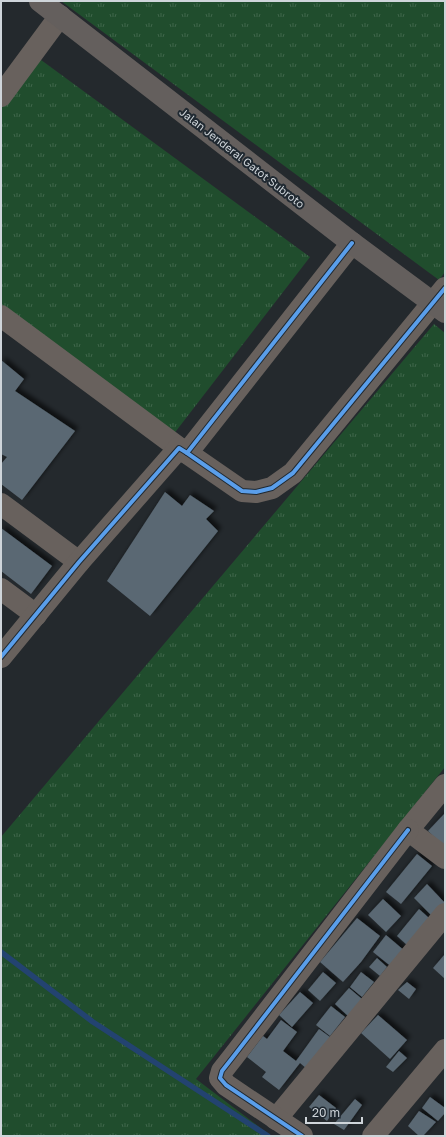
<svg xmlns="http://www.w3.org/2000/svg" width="446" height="1137" font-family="'Golos Text',sans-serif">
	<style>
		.grass { fill: url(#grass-tufts) }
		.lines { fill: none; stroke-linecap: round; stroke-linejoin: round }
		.stream { stroke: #234370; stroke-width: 5.5 }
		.building { fill: #5a6873; filter: url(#shadow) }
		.minor { stroke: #68615d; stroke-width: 22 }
		.highway { stroke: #645f5d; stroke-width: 22 }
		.cycleway-casing { stroke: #202931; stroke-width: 6 }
		.cycleway { stroke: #5a9eea; stroke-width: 4 }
		.labels { text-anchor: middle; stroke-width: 4; stroke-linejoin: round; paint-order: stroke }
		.street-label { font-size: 11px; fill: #cfd5da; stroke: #202931 }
	</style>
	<defs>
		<pattern id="grass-tufts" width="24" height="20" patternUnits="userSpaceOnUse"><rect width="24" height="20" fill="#204d2d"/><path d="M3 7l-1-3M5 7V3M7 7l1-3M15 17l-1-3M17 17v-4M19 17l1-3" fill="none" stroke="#3f664b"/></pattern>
		<filter id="shadow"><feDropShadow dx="3.5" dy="-3.5" stdDeviation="2" flood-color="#0009"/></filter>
	</defs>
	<rect width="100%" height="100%" fill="#24292d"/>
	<g class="grass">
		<polygon points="61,1 445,1 445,272 439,280"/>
		<polygon points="37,57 310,257 173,435 1,304 1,103"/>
		<polygon points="434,324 445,333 445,767 196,1079 271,1136 1,1136 1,837"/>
	</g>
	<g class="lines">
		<polyline class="stream" points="1,952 93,1022 268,1136"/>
	</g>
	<g class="building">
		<polygon points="1,360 24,379 15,391 75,431 22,500 1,484 1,464 7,457 1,454"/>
		<polygon points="165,492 182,506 190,495 214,511 206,519 218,531 150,616 107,581"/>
		<polygon points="1,528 52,566 31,594 1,571"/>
		<polygon points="445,813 445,847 428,831"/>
		<polygon points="417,854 432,866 401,904 386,892"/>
		<polygon points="427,884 445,903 445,907 434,918 414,898"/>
		<polygon points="383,899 401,916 386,932 368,915"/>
		<polygon points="419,909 429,918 407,945 397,936"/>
		<polygon points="357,918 380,936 361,962 343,982 320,962"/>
		<polygon points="386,935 406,952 393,968 373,952"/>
		<polygon points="445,954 445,979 433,968"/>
		<polygon points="377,958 387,967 380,976 369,967"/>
		<polygon points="323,972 336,983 320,1001 308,990"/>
		<polygon points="361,972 374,982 362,997 350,987"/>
		<polygon points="407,982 416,989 409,999 398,990"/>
		<polygon points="349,988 362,999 348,1016 335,1004"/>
		<polygon points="300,992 313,1003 292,1027 279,1015"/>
		<polygon points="331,1006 345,1017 330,1036 316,1025"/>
		<polygon points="378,1015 407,1040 390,1059 361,1033"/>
		<polygon points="281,1020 297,1032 283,1051 296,1061 319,1029 330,1037 307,1069 300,1063 279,1090 262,1077 266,1072 247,1057 263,1036 267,1039"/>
		<polygon points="399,1051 407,1058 393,1072 386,1067"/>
		<polygon points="319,1095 336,1108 327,1121 309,1107"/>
		<polygon points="430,1097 445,1108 445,1113 438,1121 422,1108"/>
		<polygon points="355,1099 362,1105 344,1130 334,1124"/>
		<polygon points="419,1111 436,1122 423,1136 419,1136 408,1126"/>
	</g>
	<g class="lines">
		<g class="minor">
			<polyline points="1,96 60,16"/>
			<polyline points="1,316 179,448"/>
			<polyline points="187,453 242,491 256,492 272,488 293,473 445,288"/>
			<polyline points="1,504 79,562"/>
			<polyline points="1,589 36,615"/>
			<polyline points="1,657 79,562 179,448 187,453 352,243"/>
			<polyline points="445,785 408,830 445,858"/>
			<polyline points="276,1119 445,914"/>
			<polyline points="302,1136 226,1085 220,1078 222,1071 233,1057 408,830"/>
			<polyline points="373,1136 445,1050"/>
		</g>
		<polyline class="highway" points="40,1 352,243 445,312"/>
		<defs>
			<g id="cycleway">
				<polyline points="187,453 242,491 256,492 272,488 293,473 445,288"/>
				<polyline points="1,657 79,562 179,448 187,453 352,243"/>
				<polyline points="302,1136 226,1085 220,1078 222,1071 233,1057 408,830"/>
			</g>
		</defs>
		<use href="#cycleway" class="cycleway-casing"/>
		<use href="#cycleway" class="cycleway"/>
	</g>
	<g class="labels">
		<g class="street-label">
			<text transform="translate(242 158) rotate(38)" y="4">Jalan Jenderal Gatot Subroto</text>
		</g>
	</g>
	<rect width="446" height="1137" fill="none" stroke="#cfd5da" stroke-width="4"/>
	<path d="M306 1117v6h56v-6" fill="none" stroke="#cfd5da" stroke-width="2"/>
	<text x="312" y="1117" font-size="12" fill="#cfd5da" stroke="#202931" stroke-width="3" paint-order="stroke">20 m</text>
</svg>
